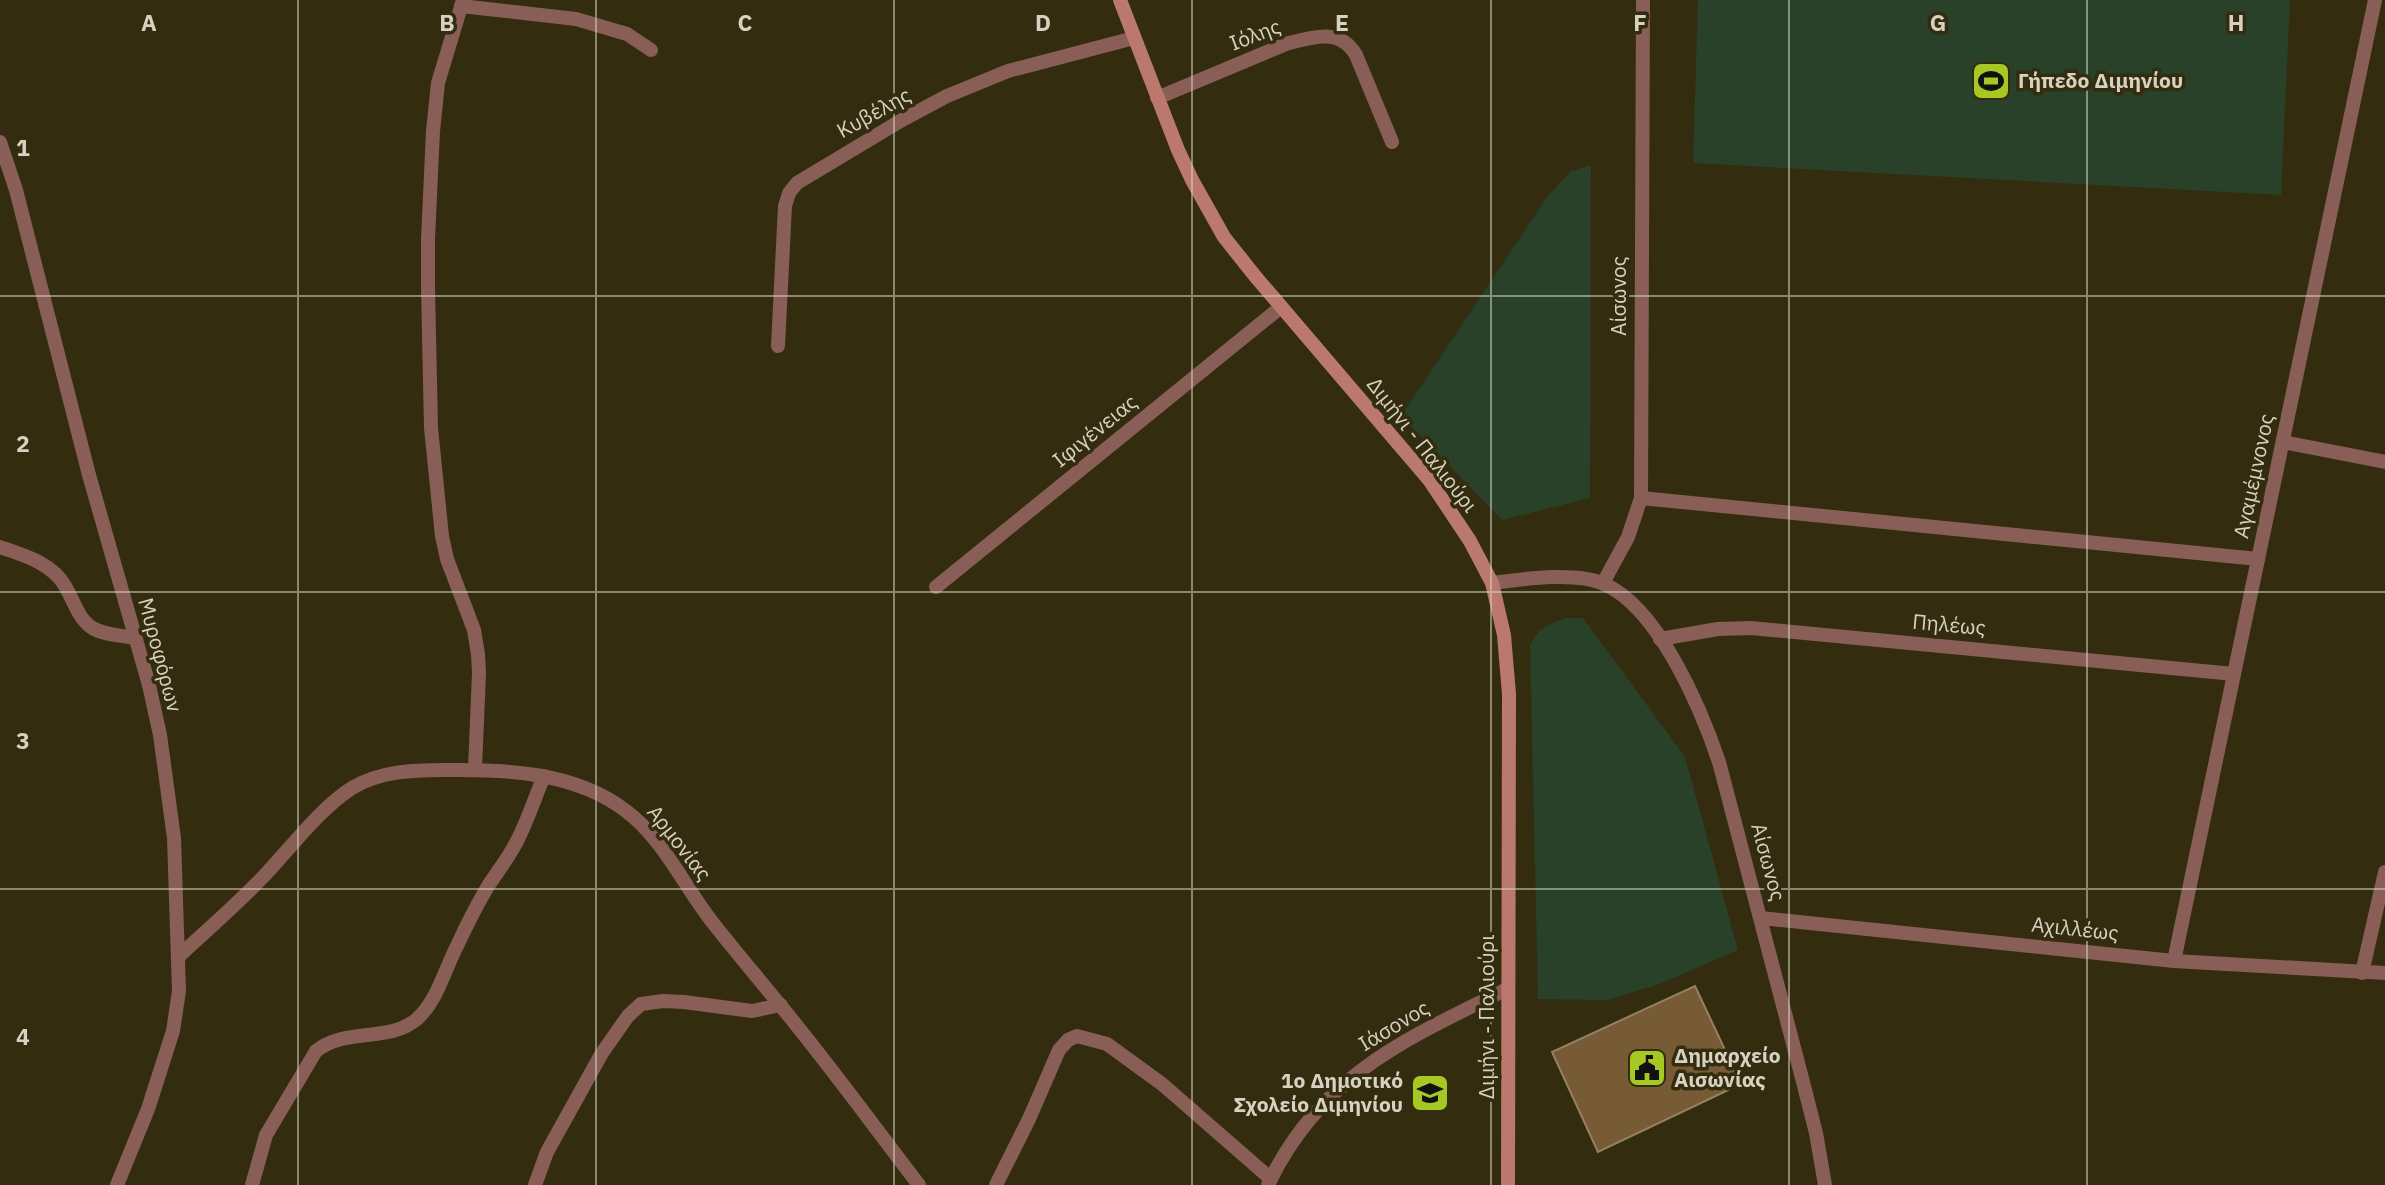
<svg xmlns="http://www.w3.org/2000/svg" width="2385" height="1185" font-family="'IBM Plex Sans',sans-serif">
	<style>
		.green { fill: #294128 }
		.building { fill: #765b35; stroke: #958065; stroke-width: 2 }
		.lines { fill: none; stroke-linecap: round; stroke-linejoin: round }
		.lane { stroke: #885e57; stroke-width: 14 }
		.street { stroke: #885e57; stroke-width: 14 }
		.secondary { stroke: #bb796e; stroke-width: 14 }
		.grid { fill: none; stroke: #d6d1c1; stroke-width: 2; stroke-opacity: 0.55 }
		.labels { text-anchor: middle; stroke-width: 7; stroke-linejoin: round; paint-order: stroke }
		.street-label { font-size: 21px; fill: #d6d1c1; stroke: #342c0e }
		.poi-label { font-size: 21px; font-weight: bold; fill: #d6d1c1; stroke: #342c0e; text-anchor: start }
		.grid-label { font-size: 23px; text-anchor: middle; font-weight: bold; fill: #d6d1c1; stroke: #342c0e; stroke-width: 7; stroke-linejoin: round; paint-order: stroke }
	</style>
	<rect width="100%" height="100%" fill="#342c0e"/>
	<g class="green">
		<polygon points="1698,0 2290,0 2281,195 1693,163"/>
		<polygon points="1591,165 1590,498 1502,520 1401,416 1547,197 1571,171"/>
		<path d="M 1567,618 L 1583,618 L 1685,757 L 1738,950 L 1660,984 L 1606,1000 L 1538,999 L 1530,646 C 1536,629 1550,623 1567,618 Z"/>
	</g>
	<polygon class="building" points="1695,986 1741,1084 1598,1152 1552,1052"/>
	<g class="lines">
		<g class="lane">
			<polyline points="1641,498 2258,559"/>
			<path d="M 252,1185 L 266,1135 L 316,1051 C 346,1027 389,1043 417,1019 C 438,1000 445,968 458,944 C 467,924 477,905 488,886 C 498,871 509,857 517,841 C 528,820 535,797 544,776"/>
		</g>
		<g class="street">
			<polyline points="463,0 438,83 433,131 428,239 428,288 431,428 442,536 447,559 474,630 478,654 479,673 475,769"/>
			<polyline points="461,6 576,19 627,34 651,50"/>
			<path d="M 1157,98 L 1286,44 C 1312,37 1340,27 1356,55 L 1392,142"/>
			<polyline points="0,142 16,190 89,475 149,685 160,735 174,838 179,991 173,1031 148,1109 117,1185"/>
			<polyline points="778,346 785,206 789,193 797,183 902,120 947,96 1008,71 1134,38"/>
			<polyline points="2283,442 2385,462"/>
			<path d="M 0,547 C 23,555 52,563 65,586 C 73,599 78,618 91,627 C 102,635 121,635 134,638"/>
			<path d="M 1492,583 C 1523,579 1576,571 1604,584 C 1659,608 1701,709 1719,762 L 1802,1078 L 1816,1133 L 1825,1185"/>
			<polyline points="1603,583 1628,537 1641,498 1643,0"/>
			<polyline points="936,587 1281,307"/>
			<polyline points="1660,639 1718,629 1751,628 2234,674"/>
			<polyline points="1761,918 2174,961 2385,973"/>
			<path d="M 178,957 C 206,931 236,905 263,877 C 290,849 319,809 352,788 C 380,771 413,770 444,770 C 505,769 576,772 626,811 C 663,838 685,888 713,923 C 735,951 758,978 780,1005 C 828,1063 873,1125 919,1185"/>
			<polyline points="2174,961 2375,0"/>
			<polyline points="2362,973 2385,872"/>
			<polyline points="535,1185 547,1152 602,1053 628,1016 641,1004 663,1001 684,1002 752,1011 781,1005"/>
			<polyline points="996,1185 1029,1119 1059,1050 1068,1040 1077,1036 1107,1044 1162,1084 1271,1179"/>
			<path d="M 1268,1185 C 1319,1076 1406,1039 1507,989"/>
		</g>
		<polyline class="secondary" points="1120,0 1178,150 1192,180 1224,237 1255,276 1430,481 1470,541 1492,583 1504,635 1509,694 1508,1185"/>
	</g>
	<path class="grid" d="M 298,0 L 298,1185M 596,0 L 596,1185M 894,0 L 894,1185M 1192,0 L 1192,1185M 1491,0 L 1491,1185M 1789,0 L 1789,1185M 2087,0 L 2087,1185M 0,296 L 2385,296M 0,592 L 2385,592M 0,889 L 2385,889"/>
	<defs>
		<symbol id="stadium-square" viewBox="-11 -11 22 22"><rect x="-9" y="-9" width="18" height="18" rx="4" fill="#a5c823" stroke="#342c0e"/><path d="M0-5a6.5 5 0 1 0 0 10a6.5 5 0 1 0 0-10ZM-3.5-1.8h7v3.6h-7Z" fill="#111"/></symbol>
		<symbol id="civic-square" viewBox="-11 -11 22 22"><rect x="-9" y="-9" width="18" height="18" rx="4" fill="#a5c823" stroke="#342c0e"/><path d="M-.6-6.5H3V-4.5H.6V-3L4-1V1h2V6H-6V1h2V-1L-.6-3ZM-1.2 2.5V6h2.4V2.5Z" fill="#111"/></symbol>
		<symbol id="school-square" viewBox="-11 -11 22 22"><rect x="-9" y="-9" width="18" height="18" rx="4" fill="#a5c823" stroke="#342c0e"/><path d="M0-5L7-2L0 1L-7-2ZM-4 1L0 2.5L4 1V4Q0 6-4 4Z" fill="#111"/></symbol>
	</defs>
	<g fill-rule="evenodd">
		<use href="#stadium-square" x="1969" y="59" width="44" height="44"/>
		<use href="#civic-square" x="1625" y="1046" width="44" height="44"/>
		<use href="#school-square" x="1408" y="1071" width="44" height="44"/>
	</g>
	<g class="labels">
		<g class="street-label">
			<text transform="translate(1255 35) rotate(-21)" y="7">Ιόλης</text>
			<text transform="translate(874 113) rotate(-29)" y="7">Κυβέλης</text>
			<text transform="translate(1619 296) rotate(-90)" y="7">Αίσωνος</text>
			<text transform="translate(1095 431) rotate(-39)" y="7">Ιφιγένειας</text>
			<text transform="translate(1422 445) rotate(52)" y="7">Διμήνι - Παλιούρι</text>
			<text transform="translate(2254 476) rotate(-78)" y="7">Αγαμέμνονος</text>
			<text transform="translate(1949 625) rotate(5)" y="7">Πηλέως</text>
			<text transform="translate(160 655) rotate(75)" y="7">Μυροφόρων</text>
			<text transform="translate(679 843) rotate(52)" y="7">Αρμονίας</text>
			<text transform="translate(1768 862) rotate(75)" y="7">Αίσωνος</text>
			<text transform="translate(2075 929) rotate(6)" y="7">Αχιλλέως</text>
			<text transform="translate(1487 1017) rotate(-90)" y="7">Διμήνι - Παλιούρι</text>
			<text transform="translate(1394 1026) rotate(-31)" y="7">Ιάσονος</text>
		</g>
		<g class="poi-label">
			<text x="2018" y="88">Γήπεδο Διμηνίου</text>
			<text x="1674" y="1063">Δημαρχείο<tspan x="1674" dy="24">Αισωνίας</tspan></text>
			<text x="1403" y="1088" text-anchor="end">1ο Δημοτικό<tspan x="1403" dy="24">Σχολείο Διμηνίου</tspan></text>
		</g>
	</g>
	<g class="grid-label">
		<text x="149" y="31">A</text>
		<text x="447" y="31">B</text>
		<text x="745" y="31">C</text>
		<text x="1043" y="31">D</text>
		<text x="1342" y="31">E</text>
		<text x="1640" y="31">F</text>
		<text x="1938" y="31">G</text>
		<text x="2236" y="31">H</text>
		<text x="23" y="156">1</text>
		<text x="23" y="452">2</text>
		<text x="23" y="749">3</text>
		<text x="23" y="1045">4</text>
	</g>
</svg>
